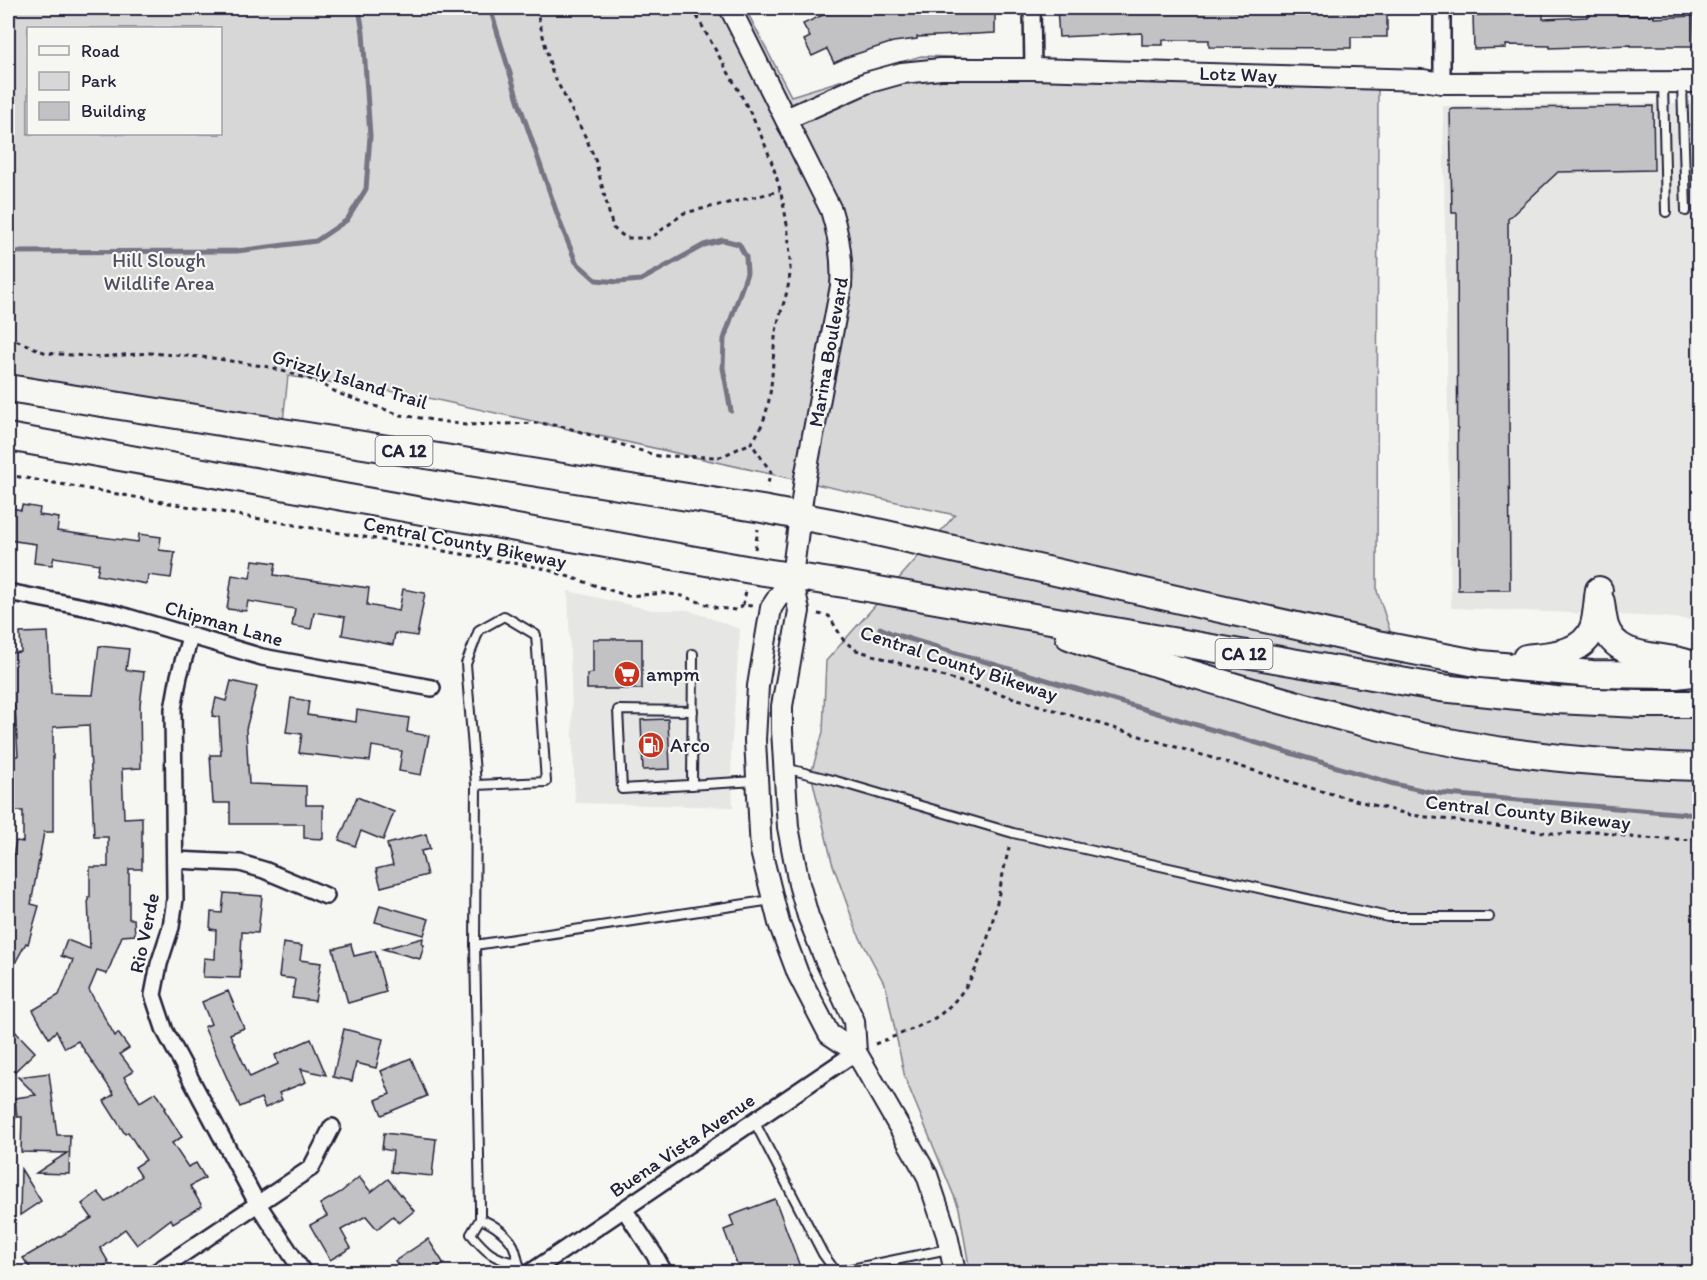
<svg xmlns="http://www.w3.org/2000/svg" width="1707" height="1280" font-family="Itim,sans-serif">
	<style>
		.built { fill: #e6e6e4 }
		.green { fill: #d7d7d7; stroke: #7c7c89; stroke-width: 1.5; fill-rule: evenodd }
		.lines { fill: none; stroke-linecap: round; stroke-linejoin: round }
		.stream { stroke: #757583; stroke-width: 5 }
		.building { fill: #c2c2c4; stroke: #22223b; stroke-width: 1.5 }
		.service-casing { stroke: #22223b; stroke-width: 12 }
		.minor-casing { stroke: #22223b; stroke-width: 20 }
		.tertiary-casing { stroke: #22223b; stroke-width: 24 }
		.trunk-casing { stroke: #22223b; stroke-width: 30 }
		.path { stroke: #22223b; stroke-width: 3; stroke-dasharray: 4.5 4.5; stroke-linecap: butt }
		.service { stroke: #f6f6f2; stroke-width: 8 }
		.minor { stroke: #f6f6f2; stroke-width: 15 }
		.tertiary { stroke: #f6f6f2; stroke-width: 20 }
		.trunk { stroke: #f6f6f2; stroke-width: 26 }
		.labels { text-anchor: middle; stroke-width: 4.5; stroke-linejoin: round; paint-order: stroke }
		.shield { fill: #f6f6f2; stroke: #626272; stroke-width: 1.5 }
		.shield-label { font-size: 18px; font-weight: bold; fill: #22223b }
		.street-label { font-size: 20px; fill: #22223b; stroke: #f6f6f2 }
		.park-label { font-size: 20px; fill: #4f4f62; stroke: #f6f6f2 }
		.poi-label { font-size: 20px; fill: #22223b; stroke: #f6f6f2; text-anchor: start }
	</style>
	<rect width="100%" height="100%" fill="#f6f6f2"/>
	<filter id="ink" filterUnits="userSpaceOnUse"><feTurbulence type="fractalNoise" baseFrequency=".0167" numOctaves="2"/><feDisplacementMap in="SourceGraphic" scale="12" xChannelSelector="R" yChannelSelector="G"/><feConvolveMatrix kernelMatrix="1 2 1 2 8 2 1 2 1" color-interpolation-filters="sRGB"/></filter>
	<g filter="url(#ink)">
		<g class="built">
			<polygon points="1699,103 1699,621 1664,617 1451,608 1443,106"/>
			<polygon points="568,591 652,610 688,610 740,629 731,753 733,807 575,803"/>
		</g>
		<path class="green" d="M 8,8 L 745,8 L 791,96 L 921,56 L 1378,71 L 1377,591 L 1409,689 L 1699,673 L 1699,1272 L 970,1272 L 959,1208 L 905,1078 L 886,987 L 857,932 L 832,862 L 811,774 L 823,732 L 826,661 L 955,515 L 415,395 L 288,376 L 282,431 L 8,388 ZM 28,28 L 220,28 L 220,134 L 28,134 Z"/>
		<g class="lines">
			<g class="stream">
				<polyline points="490,8 519,103 561,225 576,262 596,280 618,282 641,280 704,245 723,240 739,244 746,257 747,273 724,339 723,368 731,411"/>
				<polyline points="8,252 237,251 316,241 347,220 366,189 370,136 363,33 359,8"/>
				<polyline points="880,628 893,634 1394,784 1435,793 1700,815"/>
			</g>
		</g>
		<g class="building">
			<polygon points="847,8 995,8 995,33 917,37 917,39 893,42 847,57 834,63 827,49 812,56 804,40 810,37 803,24 825,14"/>
			<polygon points="1057,8 1387,8 1387,37 1351,37 1351,48 1209,47 1209,40 1163,40 1163,45 1142,45 1142,33 1059,37"/>
			<polygon points="1518,10 1543,11 1543,19 1587,17 1587,12 1618,11 1619,15 1654,15 1654,18 1694,16 1695,46 1631,46 1631,45 1550,48 1550,46 1506,45 1506,48 1474,49 1473,15 1518,14"/>
			<polygon points="1653,106 1654,170 1558,172 1508,219 1510,590 1458,590 1457,213 1452,213 1450,109"/>
			<polygon points="22,505 40,508 39,515 59,518 57,531 138,542 139,534 161,537 159,550 175,552 171,578 148,575 147,584 97,575 99,564 54,557 52,565 34,563 36,544 8,540 8,507 21,510"/>
			<polygon points="253,560 276,563 274,575 369,588 367,605 399,611 403,589 425,593 417,636 395,633 393,645 342,635 345,617 314,612 311,629 292,626 295,609 248,601 246,611 227,609 232,575 250,578"/>
			<polygon points="48,632 51,694 93,695 99,646 129,649 126,670 144,672 140,705 141,768 122,769 124,818 142,817 142,869 129,869 129,919 134,919 135,935 122,936 107,974 97,971 89,990 115,1036 118,1033 129,1048 120,1054 133,1071 124,1077 140,1102 156,1092 166,1108 164,1109 182,1137 172,1143 188,1167 196,1163 205,1178 190,1186 202,1206 173,1223 171,1219 137,1245 125,1229 100,1248 109,1263 94,1272 33,1272 23,1258 92,1218 82,1204 98,1192 106,1202 141,1176 135,1167 146,1160 128,1132 125,1134 104,1101 114,1094 78,1041 65,1048 56,1031 49,1038 33,1010 59,995 73,960 61,956 67,940 90,949 88,897 90,897 90,867 108,867 108,837 94,837 89,725 53,727 53,832 44,832 31,904 39,906 28,944 26,943 8,976 8,861 12,861 16,841 23,842 23,811 8,811 8,756 18,756 15,706 8,707 8,653 21,652 20,633"/>
			<polygon points="593,639 642,639 642,689 587,689 587,674 593,673"/>
			<polygon points="231,681 257,687 246,729 249,784 306,786 306,805 323,805 323,839 304,838 304,824 230,824 230,803 213,803 210,755 221,755 219,717 212,716 216,698 226,701"/>
			<polygon points="291,698 309,701 307,715 356,722 357,710 409,718 407,732 429,736 421,775 399,771 402,751 372,746 370,761 299,753 302,734 286,732"/>
			<polygon points="668,719 670,769 643,770 641,720"/>
			<polygon points="357,797 394,812 383,840 361,831 355,846 339,840"/>
			<polygon points="426,834 430,849 421,851 427,875 381,887 376,869 393,865 387,844"/>
			<polygon points="224,893 262,896 258,933 242,932 240,978 203,977 204,958 215,959 216,930 210,929 211,912 222,913"/>
			<polygon points="380,905 429,919 424,935 375,922"/>
			<polygon points="423,938 422,944 424,945 420,959 383,949"/>
			<polygon points="283,943 302,946 300,960 321,963 315,1001 292,998 295,979 279,977"/>
			<polygon points="351,944 354,956 375,951 386,992 348,1003 333,949"/>
			<polygon points="228,991 244,1028 230,1034 250,1077 278,1064 275,1055 311,1039 326,1075 301,1069 306,1082 279,1093 282,1100 265,1108 261,1098 240,1107 204,1027 211,1024 202,1002"/>
			<polygon points="8,1024 35,1052 8,1078"/>
			<polygon points="344,1029 383,1039 376,1068 356,1063 352,1081 333,1077"/>
			<polygon points="411,1058 427,1096 382,1115 376,1100 390,1094 381,1071"/>
			<polygon points="49,1073 57,1135 70,1135 69,1174 36,1173 67,1153 21,1152 22,1117 17,1117 15,1098 36,1095 18,1077"/>
			<polygon points="384,1133 436,1139 432,1176 391,1172 393,1151 382,1149"/>
			<polygon points="21,1169 41,1201 20,1215"/>
			<polygon points="359,1177 371,1192 388,1179 414,1211 399,1223 393,1216 377,1229 366,1216 341,1230 351,1248 330,1260 310,1225 327,1216 320,1204 341,1192"/>
			<polygon points="775,1199 802,1272 740,1272 724,1230 734,1226 730,1216"/>
			<polygon points="428,1239 444,1264 430,1272 403,1272 395,1261"/>
		</g>
		<g class="lines">
			<defs>
				<g id="service">
					<polyline points="1663,84 1666,212"/>
					<polyline points="1682,84 1686,211"/>
					<polyline points="693,711 618,710 622,789 756,781"/>
					<polyline points="785,768 836,781 1013,833 1388,917 1489,917"/>
					<polyline points="476,785 466,664 479,630 504,616 536,635 546,782 476,785 475,945 772,900"/>
					<polyline points="692,785 693,654"/>
					<path d="M 475,945 L 480,1207 L 480,1219 L 471,1234 C 486,1252 493,1259 517,1263"/>
					<polyline points="754,1121 823,1254 836,1272"/>
					<path d="M 480,1219 C 492,1223 511,1236 515,1250 C 518,1259 517,1264 523,1272"/>
					<polyline points="837,1272 948,1249"/>
				</g>
				<g id="minor">
					<polyline points="1032,8 1033,69"/>
					<polyline points="1442,8 1442,83"/>
					<polyline points="8,592 114,613 262,657 432,688"/>
					<polyline points="190,637 179,676 173,709 175,899 171,927 159,964 153,995 165,1031 257,1203 303,1272"/>
					<polyline points="175,860 240,863 264,870 326,896"/>
					<polyline points="624,1209 654,1254 664,1272"/>
					<polyline points="156,1272 311,1168 332,1127"/>
					<polyline points="531,1272 856,1052"/>
				</g>
				<g id="tertiary">
					<path d="M 730,8 L 831,210 C 839,236 843,259 841,286 L 805,478 L 792,576 L 799,611 L 782,706 L 782,730 L 788,827 L 799,884 L 808,916 L 825,959 L 854,1021 L 856,1052 L 927,1175 L 947,1235 L 955,1272"/>
					<polyline points="786,119 866,83 902,73 941,69 1033,69 1423,80 1442,83 1700,82"/>
					<polyline points="792,576 771,608 758,686 755,740 761,851 779,923 798,974 829,1034 856,1052"/>
				</g>
				<g id="trunk">
					<polyline points="8,388 762,509 841,524 1377,644 1481,664 1592,674 1676,675 1700,672"/>
					<polyline points="8,437 751,570 844,584 1441,688 1556,700 1640,704 1700,704"/>
					<path d="M 1601,602 C 1602,610 1603,618 1605,626 C 1616,661 1660,654 1687,663"/>
					<path d="M 1069,636 L 1087,643 C 1187,671 1287,705 1389,729 C 1490,754 1595,764 1700,767"/>
					<path d="M 1526,658 C 1549,655 1583,655 1593,628 C 1597,617 1597,602 1599,590"/>
				</g>
			</defs>
			<use href="#service" class="service-casing"/>
			<use href="#minor" class="minor-casing"/>
			<use href="#tertiary" class="tertiary-casing"/>
			<use href="#trunk" class="trunk-casing"/>
			<g class="path">
				<polyline points="536,8 552,72 586,138 595,159 613,228 626,238 651,238 684,213 780,191"/>
				<path d="M 693,8 C 713,49 739,87 758,129 C 778,171 790,220 790,266 C 791,291 778,313 775,338 C 771,373 774,414 751,443 L 771,472 L 767,487"/>
				<polyline points="8,337 46,353 98,357 150,353 212,358 269,367 313,380 340,394 401,415 465,425 540,423 565,427 658,456 720,457 751,443"/>
				<polyline points="8,475 542,568 628,596 665,593 682,596 717,608 736,610 743,605 752,606"/>
				<polyline points="755,549 758,529"/>
				<polyline points="743,605 746,591"/>
				<polyline points="818,614 829,616 844,641 856,650 1321,791 1411,815 1559,834 1597,831 1637,838 1700,840"/>
				<path d="M 875,1044 C 892,1037 929,1024 942,1013 C 991,973 995,900 1010,844"/>
			</g>
			<use href="#service" class="service"/>
			<use href="#minor" class="minor"/>
			<use href="#tertiary" class="tertiary"/>
			<use href="#trunk" class="trunk"/>
		</g>
	</g>
	<defs>
		<symbol id="supermarket-disc" viewBox="-11 -11 22 22"><circle r="9.5" fill="#c8321e" stroke="#f6f6f2"/><path d="M-6-5.5h2.5l.6 2H6L4.5 2H-2.5L-4.4-4H-6ZM-1.5 3.2a1.3 1.3 0 1 0 .1 0ZM3 3.2a1.3 1.3 0 1 0 .1 0Z" fill="#fff"/></symbol>
		<symbol id="fuel-disc" viewBox="-11 -11 22 22"><circle r="9.5" fill="#c8321e" stroke="#f6f6f2"/><path d="M-5.5-6h7V0h2V4h1.3V-2.5L3-4.5l.8-.8L6-3V5H2.5V1h-1V6h-7ZM-4.2-4.7v3.2H.2V-4.7Z" fill="#fff"/></symbol>
	</defs>
	<g fill-rule="evenodd">
		<use href="#supermarket-disc" x="612" y="659" width="30" height="30"/>
		<use href="#fuel-disc" x="636" y="730" width="30" height="30"/>
	</g>
	<g class="labels">
		<g class="shield">
			<rect x="375.5" y="436" width="57" height="30" rx="4.5"/>
			<rect x="1215.5" y="639" width="57" height="30" rx="4.5"/>
		</g>
		<g class="shield-label">
			<text x="404" y="457">CA 12</text>
			<text x="1244" y="660">CA 12</text>
		</g>
		<g class="street-label">
			<text transform="translate(1238 74) rotate(2)" y="7">Lotz Way</text>
			<text transform="translate(828 352) rotate(-80)" y="7">Marina Boulevard</text>
			<text transform="translate(350 379) rotate(17)" y="7">Grizzly Island Trail</text>
			<text transform="translate(465 542) rotate(11)" y="7">Central County Bikeway</text>
			<text transform="translate(224 623) rotate(16)" y="7">Chipman Lane</text>
			<text transform="translate(959 663) rotate(18)" y="7">Central County Bikeway</text>
			<text transform="translate(1528 812) rotate(6)" y="7">Central County Bikeway</text>
			<text transform="translate(144 933) rotate(-78)" y="7">Rio Verde</text>
			<text transform="translate(682 1145) rotate(-34)" y="7">Buena Vista Avenue</text>
		</g>
		<g class="park-label">
			<text x="159" y="267">Hill Slough<tspan x="159" dy="23">Wildlife Area</tspan></text>
		</g>
		<g class="poi-label">
			<text x="646" y="681">ampm</text>
			<text x="670" y="752">Arco</text>
		</g>
	</g>
	<rect width="1707" height="1280" fill="none" stroke="#f6f6f2" stroke-width="30"/>
	<rect x="15" y="15" width="1677" height="1250" fill="none" stroke="#22223b" stroke-width="2" filter="url(#ink)"/>
	<rect x="27" y="27" width="195" height="108" fill="#f6f6f2" stroke="#a1a1a9" stroke-width="1.5"/>
	<rect x="39" y="46" width="30" height="9" fill="#f6f6f2" stroke="#a1a1a9" stroke-width="1.5"/>
	<text x="81" y="57" font-size="18" fill="#22223b">Road</text>
	<rect x="39" y="72" width="30" height="18" fill="#d7d7d7" stroke="#a1a1a9" stroke-width="1.5"/>
	<text x="81" y="87" font-size="18" fill="#22223b">Park</text>
	<rect x="39" y="102" width="30" height="18" fill="#c2c2c4" stroke="#a1a1a9" stroke-width="1.5"/>
	<text x="81" y="117" font-size="18" fill="#22223b">Building</text>
</svg>
